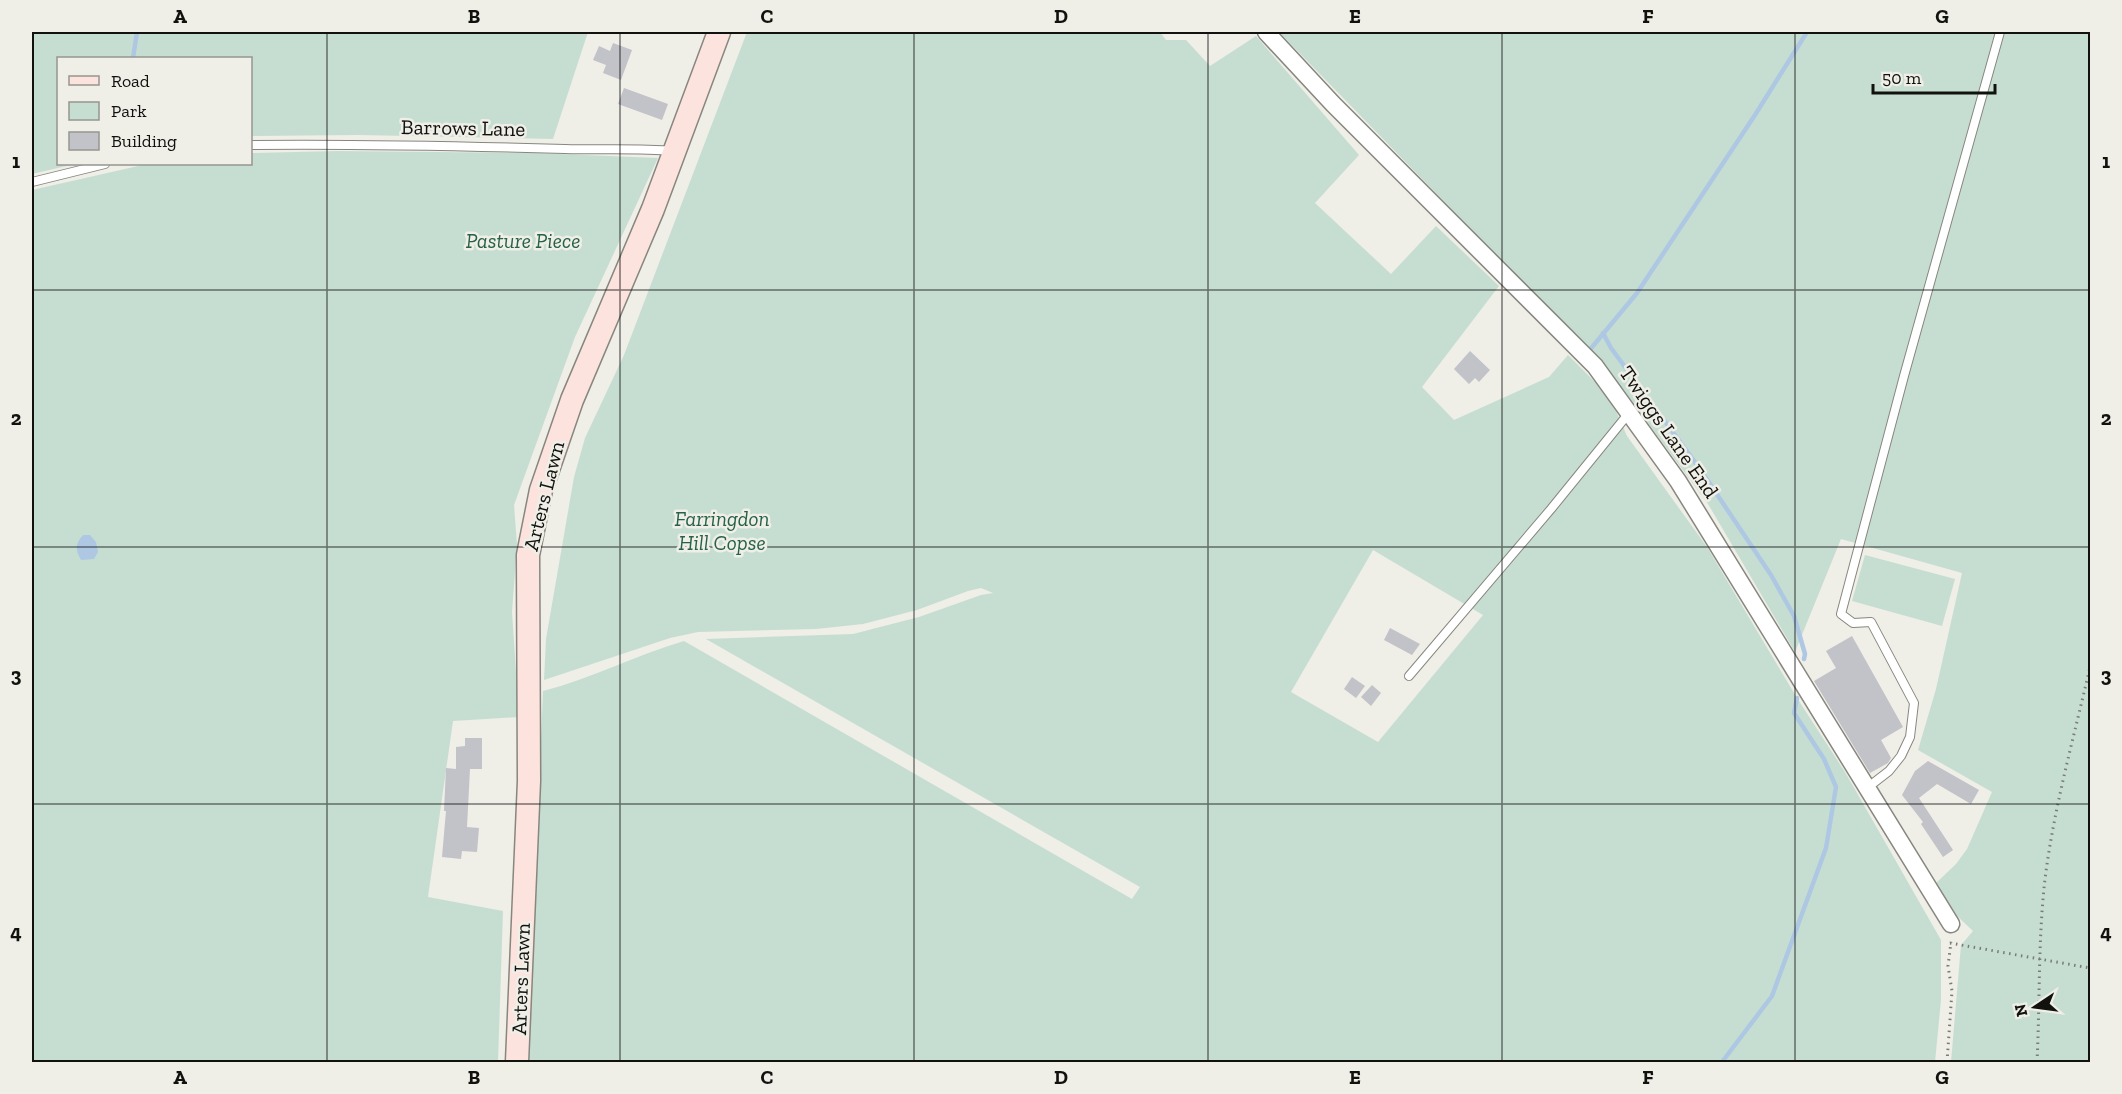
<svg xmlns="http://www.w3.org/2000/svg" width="2122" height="1094" font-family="'Zilla Slab',serif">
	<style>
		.green { fill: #c6ded1; fill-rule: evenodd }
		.water { fill: #aec8e3 }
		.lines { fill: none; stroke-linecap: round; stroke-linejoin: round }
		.stream { stroke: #aec8e3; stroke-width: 4.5 }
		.building { fill: #c2c2c9 }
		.lane-casing { stroke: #87867f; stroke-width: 10 }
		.street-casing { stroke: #87867f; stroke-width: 19 }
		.secondary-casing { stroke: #87867f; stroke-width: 25 }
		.path { stroke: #7c7c77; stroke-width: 3; stroke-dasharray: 1.5 4.5; stroke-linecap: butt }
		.lane { stroke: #fff; stroke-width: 8 }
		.street { stroke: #fff; stroke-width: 16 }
		.secondary { stroke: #fce3dd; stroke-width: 22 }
		.grid { fill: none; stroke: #11110e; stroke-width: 1.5; stroke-opacity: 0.55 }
		.labels { text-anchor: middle; stroke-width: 5; stroke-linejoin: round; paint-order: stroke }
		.street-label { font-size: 21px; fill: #11110e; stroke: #efeee7 }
		.park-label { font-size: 21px; font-style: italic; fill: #256247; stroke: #efeee7 }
		.neatline { fill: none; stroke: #11110e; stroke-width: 2 }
		.grid-label { font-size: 20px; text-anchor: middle; font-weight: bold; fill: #11110e }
	</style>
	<rect width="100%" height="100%" fill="#efeee7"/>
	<g class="green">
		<polygon points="32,32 588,32 553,139 358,135 251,136 250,58 58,58 58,164 75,164 32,174"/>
		<path d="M 747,32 L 1160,32 L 1166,40 L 1186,40 L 1210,66 L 1256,36 L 1359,155 L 1315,203 L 1391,274 L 1436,226 L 1499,286 L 1422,387 L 1454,420 L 1549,377 L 1568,355 L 1597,384 L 1616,411 L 1627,436 L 1707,547 L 1797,698 L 1845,772 L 1941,940 L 1941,1000 L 1935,1062 L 528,1062 L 543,691 C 591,679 636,655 684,641 L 1132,899 L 1140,887 L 706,639 L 853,634 L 919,617 L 981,595 L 993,593 L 981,588 L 968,591 L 917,610 L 863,624 L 816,629 L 698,632 L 670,638 L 544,680 L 546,639 L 574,477 L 585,438 L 624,355 ZM 1373,550 L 1483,615 L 1378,742 L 1291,692 Z"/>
		<polygon points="1279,32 2090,32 2090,1062 1951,1062 1961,945 1973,931 1955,914 1936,883 1956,864 1967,849 1992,792 1918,750 1936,689 1962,573 1841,539 1795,652 1708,504 1610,372"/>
		<polygon points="338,151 536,153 658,158 575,337 514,505 517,545 512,612 519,717 453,721 428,897 503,911 498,1062 32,1062 32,190 147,164 250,164 251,153"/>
		<polygon points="1865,555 1955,579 1942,626 1852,601"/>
	</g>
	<path class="water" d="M 83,535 L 90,535 L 96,542 L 98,552 L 94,559 L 81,560 C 75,549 75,544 83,535 Z"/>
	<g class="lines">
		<g class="stream">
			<polyline points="133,58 137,32"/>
			<polyline points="1603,333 1611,348 1700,469 1771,575 1794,616 1805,654 1804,659"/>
			<polyline points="1588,352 1637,293 1755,115 1807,32"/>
			<polyline points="1722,1062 1772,996 1826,848 1836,787 1824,759 1794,713 1797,698"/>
		</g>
	</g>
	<g class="building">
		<polygon points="613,43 632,50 621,80 603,73 606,65 593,60 599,46 610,51"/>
		<polygon points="624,88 668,104 662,120 618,104"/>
		<polygon points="1470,351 1490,370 1479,382 1475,378 1469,384 1454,369"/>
		<polygon points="1390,628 1420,644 1412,655 1384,640"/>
		<polygon points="1852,636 1903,727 1881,740 1891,758 1888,763 1870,773 1814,681 1836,668 1826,651"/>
		<polygon points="1352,677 1365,686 1356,698 1344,689"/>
		<polygon points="1372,685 1381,693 1371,706 1361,697"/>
		<polygon points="465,738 482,738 482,769 470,769 467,827 479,828 477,852 462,851 461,859 442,857 446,811 444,811 446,768 456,769 456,747 465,746"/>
		<polygon points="1928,761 1979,790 1971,804 1937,784 1919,798 1953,850 1943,857 1921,824 1923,822 1902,795 1915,771"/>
	</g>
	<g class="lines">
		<defs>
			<g id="lane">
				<path d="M 250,145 C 355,144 460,146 565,149 C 602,150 638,148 674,151"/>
				<polyline points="32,182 105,164"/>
				<polyline points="1409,676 1551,509 1629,413"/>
				<polyline points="1867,788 1889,771 1901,756 1910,737 1914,703 1871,622 1853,623 1841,614 1904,376 2000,32"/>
			</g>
			<polyline id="street" points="1266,32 1333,104 1595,366 1678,481 1951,924"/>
			<polyline id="secondary" points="517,1062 529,781 528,555 541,490 572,400 653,209 719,32"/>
		</defs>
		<use href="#lane" class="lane-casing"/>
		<use href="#street" class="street-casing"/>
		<use href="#secondary" class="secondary-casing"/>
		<g class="path">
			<polyline points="1950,943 2090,968"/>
			<polyline points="1947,1062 1952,991 1948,966 1951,942"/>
			<path d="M 2037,1062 C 2040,1001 2038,940 2045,879 C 2054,807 2074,737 2090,667"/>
		</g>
		<use href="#lane" class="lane"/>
		<use href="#street" class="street"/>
		<use href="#secondary" class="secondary"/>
	</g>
	<path class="grid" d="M 327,32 L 327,1062M 620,32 L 620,1062M 914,32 L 914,1062M 1208,32 L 1208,1062M 1502,32 L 1502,1062M 1795,32 L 1795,1062M 32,290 L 2090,290M 32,547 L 2090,547M 32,804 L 2090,804"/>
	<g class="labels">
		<g class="street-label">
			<text transform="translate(463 128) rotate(1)" y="7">Barrows Lane</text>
			<text transform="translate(1669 432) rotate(55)" y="7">Twiggs Lane End</text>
			<text transform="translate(544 496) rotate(-76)" y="7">Arters Lawn</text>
			<text transform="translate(521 979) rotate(-88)" y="7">Arters Lawn</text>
		</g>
		<g class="park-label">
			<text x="523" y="248">Pasture Piece</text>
			<text x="722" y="526">Farringdon<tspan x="722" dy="24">Hill Copse</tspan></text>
		</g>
	</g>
	<rect width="2122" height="1094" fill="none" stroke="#efeee7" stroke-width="66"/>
	<rect x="57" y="57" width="195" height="108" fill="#efeee7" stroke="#969690" stroke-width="1.5"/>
	<rect x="69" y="76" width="30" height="9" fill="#fce3dd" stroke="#969690" stroke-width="1.5"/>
	<text x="111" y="87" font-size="18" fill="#11110e">Road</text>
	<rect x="69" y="102" width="30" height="18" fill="#c6ded1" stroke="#969690" stroke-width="1.5"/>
	<text x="111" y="117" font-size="18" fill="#11110e">Park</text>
	<rect x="69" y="132" width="30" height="18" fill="#c2c2c9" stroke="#969690" stroke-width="1.5"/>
	<text x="111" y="147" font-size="18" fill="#11110e">Building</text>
	<g transform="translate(2035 1007) rotate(257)" stroke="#efeee7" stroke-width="4.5" paint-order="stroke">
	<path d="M0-4.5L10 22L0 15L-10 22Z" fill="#11110e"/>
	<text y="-9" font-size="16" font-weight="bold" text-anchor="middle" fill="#11110e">N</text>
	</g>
	<path d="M1873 84v9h122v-9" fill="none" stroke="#11110e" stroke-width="3"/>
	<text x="1882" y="84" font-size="18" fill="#11110e" stroke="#efeee7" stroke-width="4.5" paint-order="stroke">50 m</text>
	<rect x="33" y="33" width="2056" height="1028" class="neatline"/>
	<g class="grid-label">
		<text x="180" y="23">A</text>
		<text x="474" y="23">B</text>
		<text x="767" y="23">C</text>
		<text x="1061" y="23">D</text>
		<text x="1355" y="23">E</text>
		<text x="1648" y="23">F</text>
		<text x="1942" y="23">G</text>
		<text x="16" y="168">1</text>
		<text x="2106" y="168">1</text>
		<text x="16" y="425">2</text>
		<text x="2106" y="425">2</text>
		<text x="16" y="682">3</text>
		<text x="2106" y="682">3</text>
		<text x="16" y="939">4</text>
		<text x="2106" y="939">4</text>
		<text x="180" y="1084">A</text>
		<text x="474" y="1084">B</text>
		<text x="767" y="1084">C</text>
		<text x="1061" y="1084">D</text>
		<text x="1355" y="1084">E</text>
		<text x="1648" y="1084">F</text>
		<text x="1942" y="1084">G</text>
	</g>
</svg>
